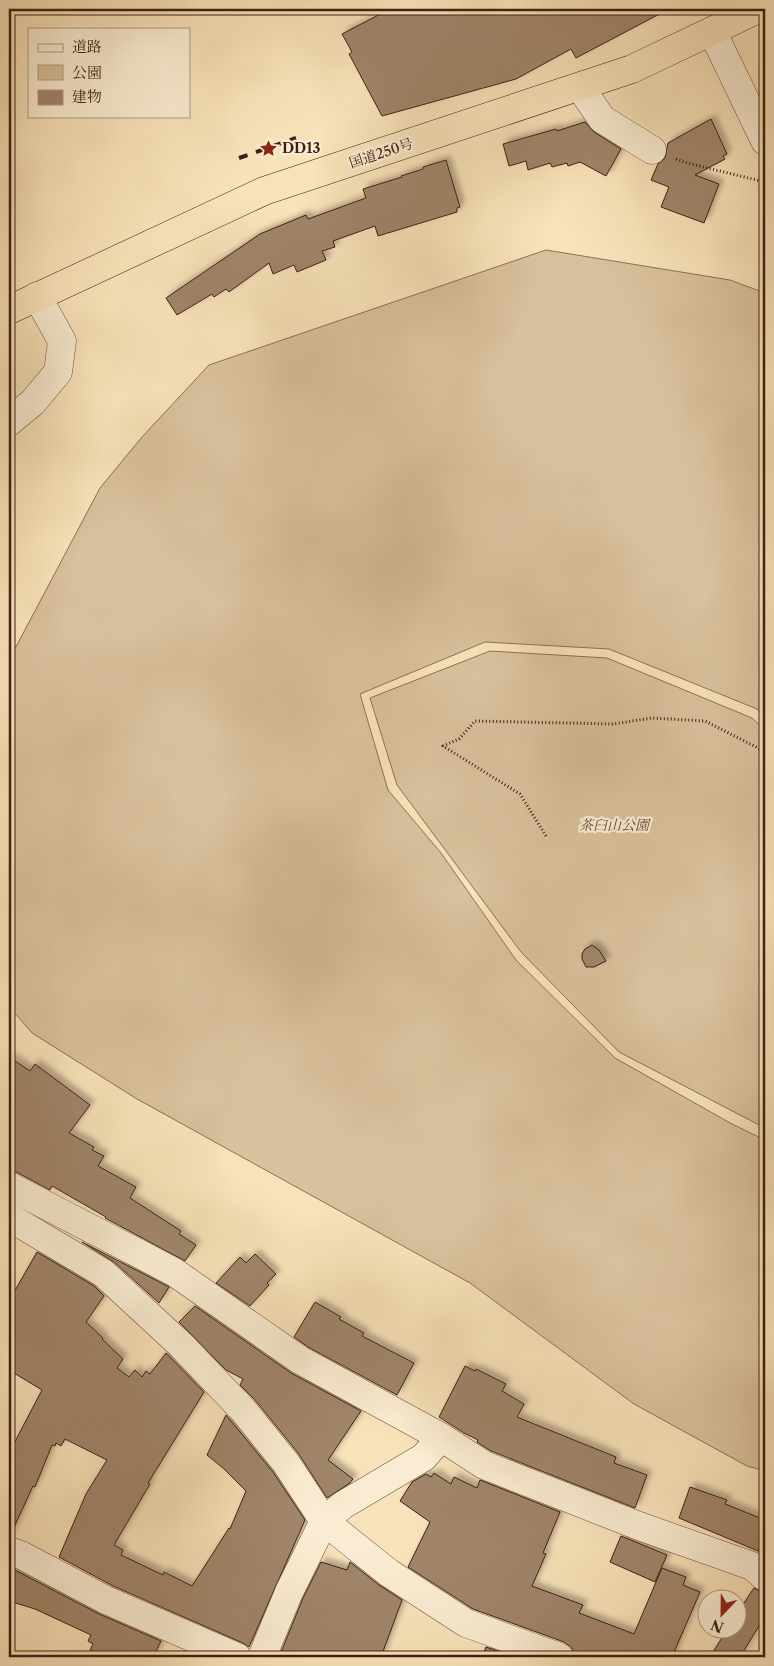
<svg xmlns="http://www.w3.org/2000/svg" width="774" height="1666" font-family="'Libre Caslon Text','Noto Serif JP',serif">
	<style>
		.green { fill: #d9c19d; stroke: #8c7058 }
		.building { fill: #a0856a; stroke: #402014; filter: url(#shadow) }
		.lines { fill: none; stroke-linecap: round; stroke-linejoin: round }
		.street-casing { stroke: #6e503d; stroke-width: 29 }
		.highway-casing { stroke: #402014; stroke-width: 29 }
		.path { stroke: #402014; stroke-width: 3; stroke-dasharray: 1 2.5; stroke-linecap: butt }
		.street { stroke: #faecd2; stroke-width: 28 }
		.highway { stroke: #f8e2b9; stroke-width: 28 }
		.rail { stroke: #402014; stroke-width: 4; stroke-dasharray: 9 9; stroke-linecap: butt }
		.labels { text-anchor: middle; stroke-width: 4.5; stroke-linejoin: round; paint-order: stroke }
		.poi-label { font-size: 14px; font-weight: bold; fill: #402014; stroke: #faecd2; text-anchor: start }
		.street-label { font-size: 14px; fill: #402014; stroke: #faecd2 }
		.park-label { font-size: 14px; font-style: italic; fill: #664836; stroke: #faecd2 }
	</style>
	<defs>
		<filter id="shadow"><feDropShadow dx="4.5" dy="-4.5" stdDeviation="2.5" flood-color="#0004"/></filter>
	</defs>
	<rect width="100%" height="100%" fill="#f8e2b9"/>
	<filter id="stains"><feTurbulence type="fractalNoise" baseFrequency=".004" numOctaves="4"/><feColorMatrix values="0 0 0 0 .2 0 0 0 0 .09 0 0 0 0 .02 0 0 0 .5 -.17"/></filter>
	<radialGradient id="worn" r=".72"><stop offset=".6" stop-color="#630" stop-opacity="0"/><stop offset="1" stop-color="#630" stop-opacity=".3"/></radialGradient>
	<g class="green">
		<polygon points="546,250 730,280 765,293 765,717 757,709 609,649 485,642 360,694 388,790 441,853 516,960 615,1058 732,1124 765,1140 765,1471 747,1466 634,1404 470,1283 137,1099 32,1033 9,1006 9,660 100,488 142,437 209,365"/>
		<polygon points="490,651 607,658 752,718 765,730 765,1128 619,1052 521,952 397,785 370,698"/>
	</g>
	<g class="building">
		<polygon points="390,9 669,9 576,58 571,49 516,79 382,116 349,54 352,52 342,34"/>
		<polygon points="711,119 727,154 723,156 725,159 695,175 719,184 704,223 661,207 669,187 651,180 658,164 665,158 668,143"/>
		<polygon points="585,122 594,132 621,149 606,176 580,162 568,166 567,163 552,167 550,163 528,170 526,161 509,166 503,144 556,129 557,131"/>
		<polygon points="446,160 460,207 457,208 457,212 378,236 375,226 333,241 335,247 322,251 326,260 297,272 294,265 273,274 269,263 229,292 226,289 214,297 212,294 177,315 166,298 260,234 306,215 308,219 366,198 363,189 402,177 401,176 423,169 423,167"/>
		<polygon points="592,945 599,950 606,961 594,967 586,967 582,959 582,954 585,949"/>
		<polygon points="9,1057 30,1071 35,1064 90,1105 69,1133 94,1147 92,1150 104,1156 98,1166 136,1187 130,1198 181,1231 179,1234 196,1245 185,1261 105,1218 106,1217 52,1186 50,1190 16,1172 9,1170"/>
		<polygon points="82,1242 169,1287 159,1303 114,1262"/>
		<polygon points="37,1252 94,1286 104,1296 86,1322 103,1338 102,1339 123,1359 117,1368 129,1377 135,1370 142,1377 146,1371 150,1374 166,1353 204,1392 148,1483 150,1484 114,1545 123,1550 121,1555 163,1575 164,1572 192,1586 229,1528 230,1529 246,1491 224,1469 207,1455 226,1415 273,1472 305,1520 249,1647 243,1643 113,1586 59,1557 86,1494 107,1460 65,1439 61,1446 56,1443 55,1446 52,1445 35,1487 33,1486 10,1536 9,1536 9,1453 42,1390 9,1370 9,1301"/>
		<polygon points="255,1254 276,1274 267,1283 269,1285 250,1306 216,1283 240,1257 246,1263"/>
		<polygon points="315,1302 341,1317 339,1319 364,1333 362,1336 414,1363 397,1395 308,1347 294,1337"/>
		<polygon points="195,1306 291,1373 361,1411 328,1460 353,1479 350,1483 327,1498 298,1453 255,1400 240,1385 243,1379 226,1370 179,1322"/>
		<polygon points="465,1366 475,1371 476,1369 506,1384 502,1391 524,1404 517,1417 616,1457 614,1463 647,1475 635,1508 491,1451 477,1442 478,1440 464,1433 439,1417"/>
		<polygon points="434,1473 451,1484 454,1477 477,1488 480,1480 560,1512 543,1553 546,1554 532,1586 583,1605 579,1613 634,1634 662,1568 686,1577 683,1585 700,1592 672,1657 589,1657 573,1651 571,1647 564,1642 473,1609 408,1567 430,1522 400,1501 412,1482 426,1474 431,1477"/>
		<polygon points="690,1487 727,1500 725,1504 765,1520 765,1554 679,1518"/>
		<polygon points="621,1536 667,1555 655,1582 610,1562"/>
		<polygon points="321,1562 347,1570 350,1562 379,1585 402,1600 381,1657 279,1657 303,1598"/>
		<polygon points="9,1567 99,1614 161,1641 153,1657 105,1657 90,1650 93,1644 88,1641 91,1635 35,1609 9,1601"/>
		<polygon points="754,1588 762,1592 765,1592 765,1616 740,1657 710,1657 728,1628 736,1628 736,1615"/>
		<polygon points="486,1647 512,1656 482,1657"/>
	</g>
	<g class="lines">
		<defs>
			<g id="street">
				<polyline points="712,31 765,141"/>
				<polyline points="580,87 602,119 652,150"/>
				<polyline points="9,422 33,402 58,372 62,341 37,296"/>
				<polyline points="9,1186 174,1272 300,1360 441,1437 484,1465 639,1526 752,1566 765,1577"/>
				<polyline points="9,1217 103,1273 181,1345 243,1410 286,1463 324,1521 389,1573 466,1623 559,1657"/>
				<polyline points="9,1551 21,1555 106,1600 237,1657"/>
				<polyline points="262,1657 289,1592 324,1521 343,1505 424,1457 441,1437"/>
			</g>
			<polyline id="highway" points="9,310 264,191 632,69 758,9"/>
		</defs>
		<use href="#street" class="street-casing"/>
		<use href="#highway" class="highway-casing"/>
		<g class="path">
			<polyline points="676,159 691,164 765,182"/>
			<polyline points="546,836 520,794 443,746 459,739 475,721 613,724 652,718 705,721 758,748 765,753"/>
		</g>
		<use href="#street" class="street"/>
		<use href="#highway" class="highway"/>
		<polyline class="rail" points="239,158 296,138"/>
	</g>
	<defs>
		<symbol id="sight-bare" viewBox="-9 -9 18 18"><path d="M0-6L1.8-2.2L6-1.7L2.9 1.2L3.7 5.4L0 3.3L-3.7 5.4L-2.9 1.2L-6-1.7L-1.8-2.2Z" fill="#8f2418" stroke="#faecd2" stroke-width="2.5" paint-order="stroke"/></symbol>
	</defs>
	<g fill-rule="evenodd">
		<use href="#sight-bare" x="256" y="136" width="25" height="25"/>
	</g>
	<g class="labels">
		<g class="poi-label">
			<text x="282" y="153">DD13</text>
		</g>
		<g class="street-label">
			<text transform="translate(381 153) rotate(-18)" y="5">国道250号</text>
		</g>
		<g class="park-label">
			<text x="614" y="830">茶臼山公園</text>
		</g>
	</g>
	<rect width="774" height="1666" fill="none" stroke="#f8e2b9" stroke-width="30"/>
	<rect x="10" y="10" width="754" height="1646" fill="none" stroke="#402014" stroke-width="2.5"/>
	<rect x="15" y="15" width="744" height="1636" fill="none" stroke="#402014"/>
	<rect x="28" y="28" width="162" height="90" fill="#faecd2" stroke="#b09a86"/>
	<rect x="38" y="44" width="25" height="8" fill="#faecd2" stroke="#b09a86"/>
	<text x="72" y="52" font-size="15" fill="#402014">道路</text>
	<rect x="38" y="65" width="25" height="15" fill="#d9c19d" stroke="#b09a86"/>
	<text x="72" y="78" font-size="15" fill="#402014">公園</text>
	<rect x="38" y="90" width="25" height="15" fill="#a0856a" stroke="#b09a86"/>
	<text x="72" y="102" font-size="15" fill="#402014">建物</text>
	<g transform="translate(722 1614) rotate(202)"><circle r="24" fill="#faecd2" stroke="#b09a86"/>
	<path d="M0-4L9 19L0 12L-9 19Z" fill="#8f2418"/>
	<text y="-8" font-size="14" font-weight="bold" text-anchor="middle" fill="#402014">N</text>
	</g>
	<rect width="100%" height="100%" filter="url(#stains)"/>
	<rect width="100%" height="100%" fill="url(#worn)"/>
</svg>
